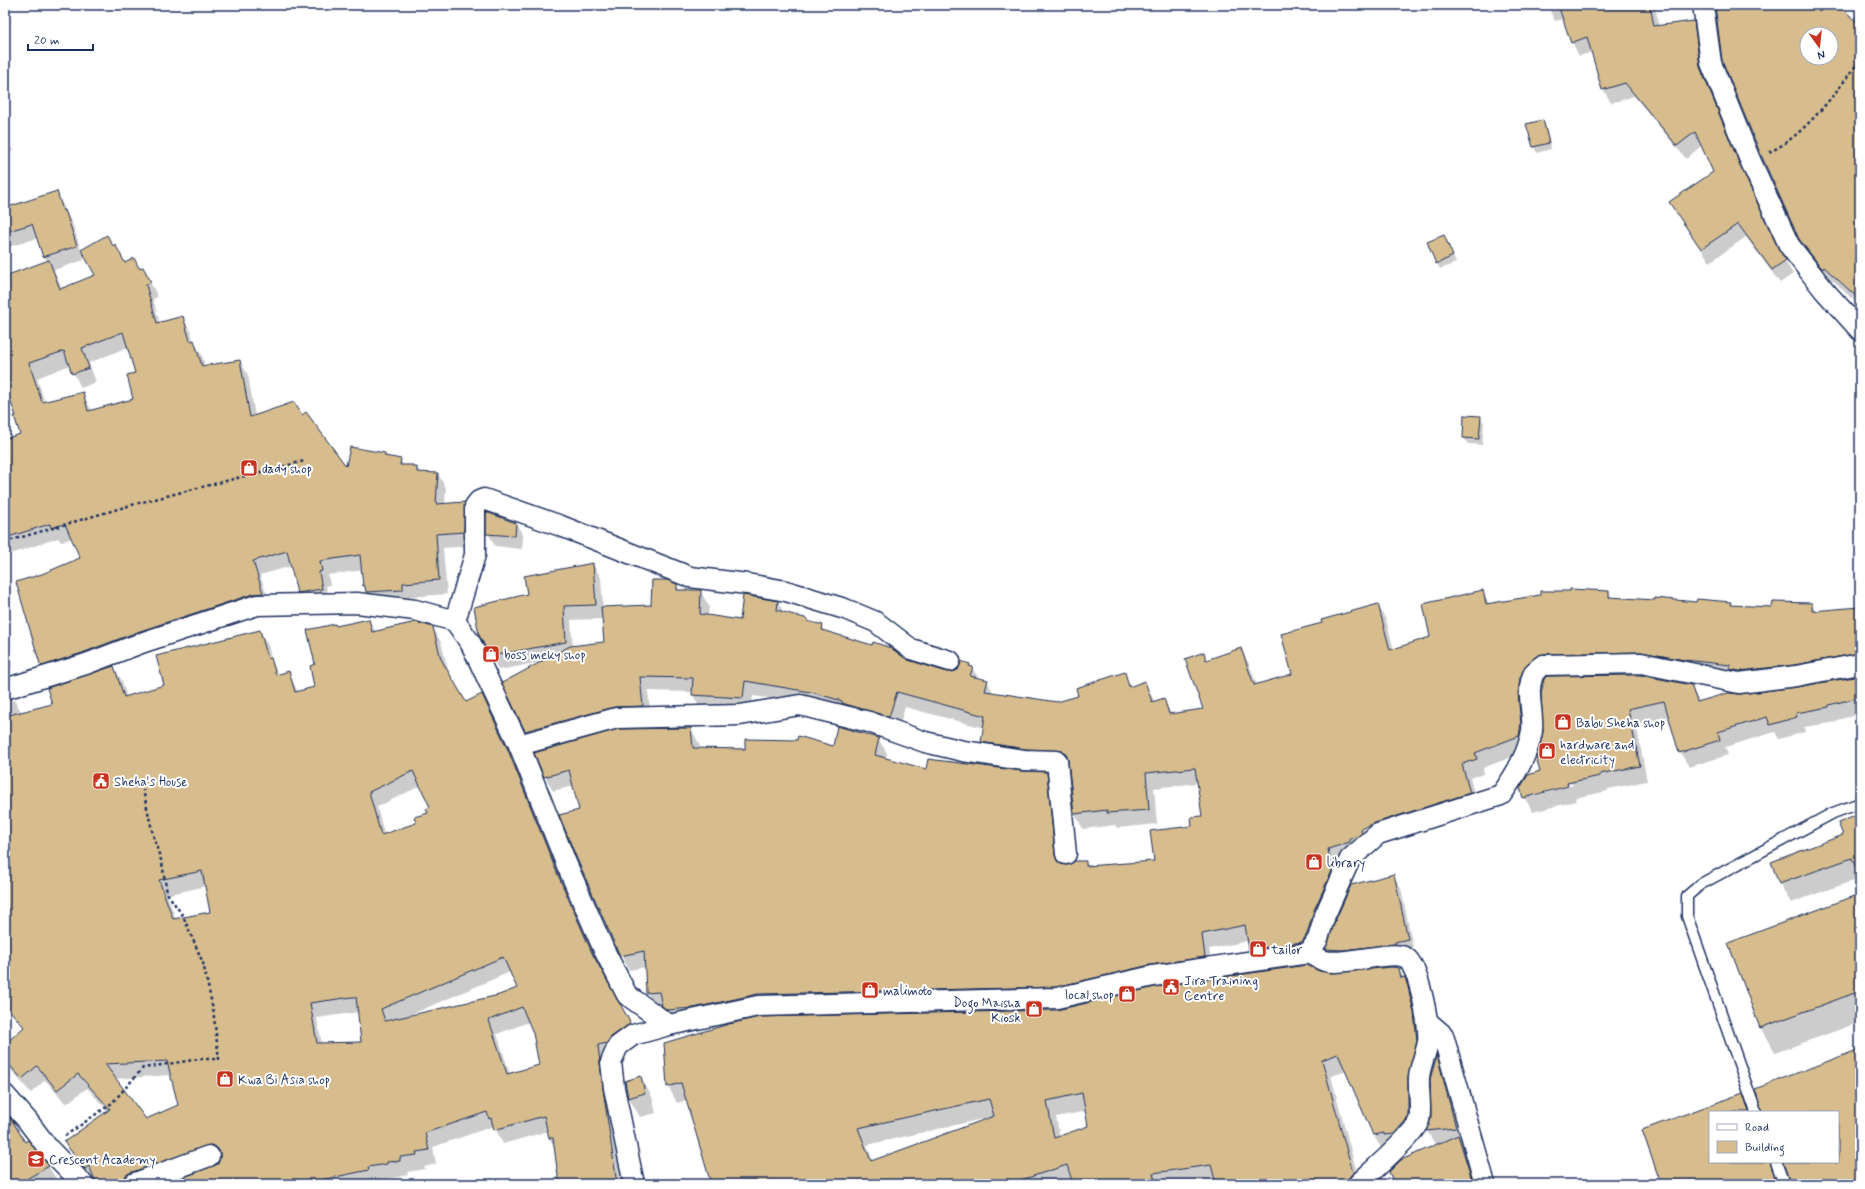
<svg xmlns="http://www.w3.org/2000/svg" width="1865" height="1189" font-family="Mynerve,sans-serif">
	<style>
		.shadow { fill: #0003; fill-rule: evenodd }
		.building { fill: #d7bd8d; stroke: #1b2f5e; fill-rule: evenodd }
		.lines { fill: none; stroke-linecap: round; stroke-linejoin: round }
		.service-casing { stroke: #1b2f5e; stroke-width: 13 }
		.minor-casing { stroke: #1b2f5e; stroke-width: 23 }
		.path { stroke: #1b2f5e; stroke-width: 2.5; stroke-dasharray: 3 3; stroke-linecap: butt }
		.service { stroke: #fff; stroke-width: 10 }
		.minor { stroke: #fff; stroke-width: 20 }
		.labels { text-anchor: middle; stroke-width: 4; stroke-linejoin: round; paint-order: stroke }
		.poi-label { font-size: 13px; fill: #1b2f5e; stroke: #fff; text-anchor: start }
	</style>
	<rect width="100%" height="100%" fill="#fff"/>
	<filter id="ink" filterUnits="userSpaceOnUse"><feTurbulence type="fractalNoise" baseFrequency=".025" numOctaves="2"/><feDisplacementMap in="SourceGraphic" scale="8" xChannelSelector="R" yChannelSelector="G"/><feConvolveMatrix kernelMatrix="1 2 1 2 8 2 1 2 1" color-interpolation-filters="sRGB"/></filter>
	<g filter="url(#ink)">
		<g class="shadow">
			<polygon points="1547,5 1655,5 1659,27 1693,22 1701,36 1708,82 1747,179 1782,256 1793,274 1780,283 1746,237 1710,262 1670,203 1715,172 1702,145 1686,159 1634,96 1611,103 1603,89 1592,52 1579,56 1572,42 1564,19 1555,21"/>
			<path d="M 1715,5 L 1837,5 L 1852,19 L 1860,12 L 1860,307 L 1833,280 L 1831,282 L 1828,279 L 1808,253 L 1800,239 ZM 1807,34 L 1831,34 L 1831,58 L 1807,58 Z"/>
			<polygon points="1542,121 1546,127 1551,149 1537,153 1534,147"/>
			<polygon points="5,136 13,151 5,156"/>
			<path d="M 56,192 L 73,225 L 84,260 L 54,270 L 62,289 L 96,275 L 113,247 L 125,264 L 139,269 L 150,282 L 158,297 L 153,299 L 160,324 L 183,318 L 191,332 L 193,341 L 202,355 L 205,367 L 240,361 L 248,375 L 255,416 L 302,416 L 347,468 L 385,454 L 387,457 L 400,460 L 404,466 L 413,466 L 417,468 L 420,473 L 438,474 L 446,488 L 445,504 L 464,503 L 472,517 L 471,546 L 443,548 L 447,594 L 410,597 L 411,604 L 375,606 L 364,585 L 363,570 L 328,575 L 330,585 L 326,586 L 330,603 L 306,607 L 298,592 L 292,566 L 260,575 L 271,607 L 49,678 L 41,664 L 42,575 L 82,558 L 72,538 L 61,542 L 58,538 L 5,556 L 5,440 L 21,435 L 17,416 L 10,399 L 5,401 L 5,278 L 47,262 L 38,238 L 5,248 L 5,208 ZM 128,347 L 136,373 L 134,399 L 92,411 L 82,393 L 45,403 L 37,378 L 70,365 L 81,388 L 96,382 L 89,363 Z"/>
			<polygon points="1447,242 1456,263 1440,269 1437,263"/>
			<polygon points="1480,417 1484,423 1482,445 1468,444 1464,438"/>
			<polygon points="516,523 523,536 522,549 495,546 488,533"/>
			<path d="M 593,564 L 601,578 L 603,608 L 652,606 L 676,585 L 680,591 L 700,591 L 709,606 L 708,617 L 741,621 L 778,602 L 784,613 L 807,619 L 809,622 L 822,626 L 826,632 L 907,661 L 947,673 L 952,673 L 970,665 L 979,679 L 987,681 L 994,694 L 1057,703 L 1080,697 L 1124,673 L 1132,687 L 1144,683 L 1155,702 L 1163,699 L 1172,715 L 1204,710 L 1203,654 L 1207,660 L 1241,649 L 1249,664 L 1257,685 L 1293,675 L 1323,624 L 1378,605 L 1386,620 L 1394,650 L 1431,637 L 1482,592 L 1490,605 L 1609,592 L 1612,599 L 1697,603 L 1730,603 L 1732,606 L 1773,608 L 1812,604 L 1816,612 L 1860,608 L 1860,668 L 1694,675 L 1552,668 L 1534,680 L 1527,751 L 1483,768 L 1484,774 L 1470,778 L 1478,808 L 1383,838 L 1358,857 L 1336,864 L 1340,886 L 1315,949 L 1258,965 L 1250,950 L 1248,941 L 1209,949 L 1213,971 L 1064,1001 L 766,1009 L 671,1020 L 663,1007 L 656,1007 L 647,992 L 646,967 L 629,970 L 621,955 L 574,786 L 553,791 L 545,776 L 691,729 L 699,743 L 700,749 L 834,747 L 878,739 L 887,753 L 886,759 L 927,770 L 1046,773 L 1054,788 L 1062,865 L 1067,866 L 1085,862 L 1088,866 L 1155,861 L 1203,817 L 1198,783 L 1154,788 L 1157,824 L 1117,828 L 1115,825 L 1083,829 L 1075,814 L 1070,766 L 1034,763 L 990,757 L 982,742 L 984,728 L 905,707 L 898,731 L 801,703 L 753,696 L 751,713 L 701,710 L 693,695 L 693,692 L 648,691 L 651,720 L 535,746 L 504,683 L 541,662 L 499,670 L 490,656 L 528,595 ZM 603,619 L 605,643 L 573,647 L 571,620 Z"/>
			<path d="M 369,620 L 376,632 L 432,628 L 441,642 L 449,674 L 466,704 L 482,695 L 516,765 L 563,883 L 601,970 L 637,1036 L 619,1051 L 610,1105 L 623,1184 L 564,1184 L 556,1149 L 549,1138 L 548,1131 L 503,1144 L 494,1126 L 433,1147 L 436,1164 L 424,1167 L 425,1169 L 407,1172 L 408,1175 L 376,1181 L 376,1184 L 169,1184 L 219,1164 L 221,1159 L 214,1159 L 147,1184 L 95,1184 L 74,1157 L 66,1143 L 108,1111 L 87,1088 L 66,1104 L 45,1080 L 31,1093 L 5,1063 L 5,1046 L 30,1023 L 5,934 L 5,701 L 14,700 L 22,713 L 53,704 L 114,667 L 122,681 L 127,698 L 165,686 L 260,631 L 268,645 L 272,662 L 279,675 L 288,672 L 298,692 L 315,688 L 316,665 L 336,627 ZM 420,786 L 431,808 L 429,813 L 418,824 L 384,834 L 377,807 ZM 206,886 L 212,913 L 176,920 L 167,895 ZM 510,972 L 518,988 L 499,996 L 405,1017 ZM 359,1012 L 362,1043 L 322,1044 L 317,1018 ZM 529,1022 L 534,1033 L 540,1066 L 510,1074 L 497,1034 ZM 171,1075 L 179,1105 L 146,1121 L 114,1079 Z"/>
			<polygon points="5,635 12,667 5,669"/>
			<path d="M 1860,677 L 1860,714 L 1837,720 L 1837,722 L 1804,727 L 1805,732 L 1779,739 L 1775,732 L 1725,747 L 1728,755 L 1689,767 L 1680,752 L 1670,716 L 1636,724 L 1647,781 L 1608,789 L 1608,791 L 1575,798 L 1576,801 L 1533,812 L 1524,797 L 1541,772 L 1544,732 L 1691,686 L 1700,703 L 1798,688 ZM 1572,783 L 1573,785 L 1531,797 L 1533,794 Z"/>
			<polygon points="1860,817 1860,878 1791,903 1780,884 1772,862 1844,836"/>
			<polygon points="1393,875 1401,888 1414,952 1334,962 1326,949"/>
			<polygon points="1860,895 1860,1022 1775,1053 1760,1027"/>
			<path d="M 1399,969 L 1414,995 L 1420,1017 L 1417,1133 L 1383,1151 L 1374,1135 L 1347,1071 L 1331,1076 L 1360,1184 L 1217,1184 L 1216,1182 L 1204,1184 L 1074,1184 L 1074,1182 L 1068,1184 L 712,1184 L 687,1100 L 677,1103 L 668,1086 L 665,1043 L 1057,1010 L 1320,972 L 1332,974 ZM 1087,1111 L 1090,1127 L 1060,1137 L 1056,1117 ZM 991,1117 L 992,1118 L 873,1161 L 867,1145 Z"/>
			<polygon points="1860,1050 1860,1184 1791,1184 1790,1181 1785,1184 1662,1184 1643,1131 1742,1095 1752,1112 1710,1112 1710,1162 1838,1162 1838,1112 1763,1112"/>
			<polygon points="1437,1058 1444,1069 1461,1130 1458,1131 1462,1141 1461,1141 1467,1152 1477,1184 1385,1184 1393,1180 1441,1143 1435,1144 1427,1131 1432,1118"/>
			<polygon points="641,1077 652,1097 656,1113 640,1117 629,1098 626,1082"/>
			<polygon points="5,1114 24,1143 48,1166 57,1180 51,1184 5,1184"/>
		</g>
		<g class="building">
			<polygon points="1558,5 1650,5 1654,26 1694,21 1700,67 1740,165 1779,250 1786,260 1772,270 1738,224 1701,249 1669,202 1713,172 1695,132 1677,146 1625,83 1602,90 1587,37 1571,43"/>
			<path d="M 1715,5 L 1839,5 L 1860,25 L 1860,300 L 1824,267 L 1823,269 L 1820,266 L 1799,239 L 1761,155 L 1722,60 ZM 1807,34 L 1831,34 L 1831,58 L 1807,58 Z"/>
			<polygon points="1543,120 1549,143 1533,147 1526,124"/>
			<polygon points="57,191 63,211 65,210 77,246 43,257 32,224 5,232 5,208"/>
			<path d="M 107,235 L 113,246 L 115,244 L 125,263 L 134,258 L 139,268 L 143,267 L 151,282 L 146,285 L 157,323 L 183,316 L 190,341 L 194,340 L 202,366 L 240,360 L 250,417 L 294,402 L 302,415 L 306,412 L 346,466 L 350,447 L 385,453 L 385,456 L 401,459 L 400,465 L 413,465 L 413,467 L 417,467 L 417,472 L 438,473 L 436,504 L 465,502 L 464,532 L 436,534 L 439,580 L 403,583 L 403,590 L 366,592 L 365,586 L 363,586 L 360,555 L 320,561 L 322,571 L 319,572 L 322,589 L 297,593 L 287,551 L 253,561 L 263,593 L 253,594 L 140,631 L 82,653 L 42,666 L 40,664 L 16,582 L 42,574 L 80,558 L 65,524 L 51,528 L 50,524 L 5,538 L 5,439 L 20,434 L 14,416 L 16,416 L 5,387 L 5,276 L 49,260 L 60,289 L 95,275 L 81,250 ZM 123,332 L 135,373 L 127,375 L 133,399 L 88,411 L 83,392 L 42,402 L 29,363 L 64,351 L 72,374 L 89,368 L 82,348 Z"/>
			<polygon points="1444,235 1453,256 1436,264 1427,242"/>
			<polygon points="1464,415 1481,416 1479,439 1463,438"/>
			<polygon points="486,512 516,523 515,536 486,534"/>
			<polygon points="593,563 596,605 564,606 566,642 490,656 479,635 474,607 527,594 524,576"/>
			<polygon points="652,580 667,580 677,584 677,590 701,590 700,614 740,620 743,595 778,601 777,610 808,619 807,621 823,625 822,630 872,645 873,642 891,648 908,660 947,672 952,672 958,670 961,661 970,664 969,666 973,667 970,676 988,680 985,691 1057,702 1078,696 1076,688 1125,672 1129,687 1145,681 1152,702 1164,698 1169,714 1203,709 1185,659 1204,652 1206,660 1241,648 1254,685 1292,674 1281,634 1322,623 1321,620 1378,604 1390,650 1430,637 1423,604 1483,590 1486,604 1540,595 1540,591 1570,591 1570,589 1609,591 1609,597 1655,600 1655,598 1696,602 1697,599 1731,602 1730,605 1772,607 1773,602 1812,603 1812,611 1860,607 1860,653 1794,665 1739,671 1730,669 1730,665 1685,660 1641,652 1543,654 1537,656 1525,666 1520,678 1518,694 1521,724 1519,736 1475,753 1477,759 1462,764 1470,793 1375,823 1361,829 1362,833 1358,836 1349,839 1350,842 1328,849 1332,871 1314,910 1307,934 1302,942 1249,950 1245,925 1202,934 1205,957 1150,965 1056,987 758,994 693,1008 667,1010 662,1006 659,992 646,993 644,951 620,956 577,859 559,815 579,810 569,770 544,777 534,753 619,729 691,728 693,748 745,749 745,739 797,740 798,736 833,746 837,726 879,738 875,755 926,769 928,759 1022,771 1047,772 1055,855 1057,861 1061,864 1067,865 1074,861 1086,861 1086,866 1154,861 1150,831 1192,826 1191,817 1202,816 1195,768 1146,773 1149,810 1107,813 1107,810 1074,814 1068,760 1063,751 1025,749 981,742 985,716 897,692 889,717 842,703 842,701 811,692 792,689 745,681 743,698 692,695 693,678 640,677 643,706 614,707 525,731 502,683 570,646 604,642 601,607 651,605"/>
			<path d="M 369,619 L 372,632 L 416,622 L 433,627 L 441,659 L 466,702 L 482,694 L 508,750 L 555,868 L 593,955 L 629,1020 L 630,1024 L 611,1037 L 607,1043 L 598,1045 L 603,1089 L 617,1184 L 559,1184 L 553,1138 L 549,1138 L 544,1116 L 494,1130 L 491,1118 L 489,1119 L 487,1112 L 425,1133 L 429,1150 L 416,1152 L 417,1155 L 400,1157 L 400,1161 L 387,1162 L 387,1164 L 368,1167 L 369,1170 L 301,1184 L 166,1184 L 218,1164 L 220,1158 L 220,1152 L 216,1147 L 211,1145 L 129,1173 L 124,1177 L 122,1184 L 97,1184 L 89,1166 L 85,1169 L 64,1142 L 110,1109 L 78,1074 L 57,1090 L 37,1066 L 22,1079 L 5,1060 L 5,1044 L 24,1027 L 5,1005 L 5,716 L 52,704 L 47,688 L 114,666 L 124,697 L 164,685 L 156,656 L 260,630 L 268,659 L 271,658 L 276,675 L 289,671 L 295,692 L 314,687 L 310,666 L 315,664 L 307,630 L 335,624 L 336,626 ZM 413,771 L 430,807 L 426,809 L 428,813 L 414,817 L 416,823 L 381,835 L 369,792 ZM 202,871 L 210,912 L 173,919 L 159,880 ZM 503,957 L 517,988 L 499,995 L 385,1021 L 381,1009 ZM 352,997 L 356,997 L 361,1042 L 317,1043 L 310,1003 ZM 522,1007 L 533,1033 L 539,1065 L 507,1074 L 489,1020 ZM 167,1061 L 178,1105 L 146,1119 L 105,1064 Z"/>
			<polygon points="1640,675 1691,685 1697,702 1728,693 1740,694 1797,687 1860,676 1860,697 1829,705 1829,707 1796,713 1797,717 1770,725 1767,717 1718,732 1720,740 1679,753 1664,701 1628,709 1640,766 1600,774 1600,776 1567,783 1568,786 1523,798 1520,788 1528,775 1540,771 1536,757 1543,732 1541,694 1544,679 1547,676"/>
			<polygon points="1860,814 1860,876 1859,876 1852,858 1779,884 1771,862 1843,835 1838,823"/>
			<polygon points="1394,874 1408,939 1395,942 1395,944 1343,950 1325,949 1336,919 1351,885"/>
			<polygon points="1860,894 1860,991 1760,1028 1728,943"/>
			<path d="M 1307,965 L 1320,971 L 1332,973 L 1391,967 L 1399,968 L 1401,978 L 1405,977 L 1408,987 L 1414,1013 L 1417,1041 L 1408,1077 L 1408,1114 L 1406,1120 L 1394,1134 L 1384,1135 L 1384,1133 L 1373,1135 L 1338,1054 L 1322,1060 L 1353,1173 L 1347,1180 L 1347,1184 L 1216,1184 L 1211,1165 L 1153,1173 L 1156,1184 L 1073,1184 L 1067,1165 L 1021,1180 L 1022,1184 L 711,1184 L 681,1083 L 667,1087 L 664,1043 L 729,1024 L 759,1017 L 1057,1010 L 1155,987 ZM 1082,1093 L 1088,1126 L 1054,1138 L 1047,1101 ZM 989,1099 L 994,1116 L 871,1161 L 858,1128 Z"/>
			<polygon points="1860,1049 1860,1184 1790,1184 1783,1162 1838,1162 1838,1112 1762,1112 1755,1089"/>
			<polygon points="1437,1055 1456,1128 1426,1131 1431,1118 1430,1079"/>
			<polygon points="641,1076 645,1093 628,1098 625,1081"/>
			<polygon points="1743,1093 1749,1112 1710,1112 1710,1162 1770,1162 1777,1184 1661,1184 1642,1130"/>
			<polygon points="5,1112 13,1122 25,1142 28,1140 49,1166 18,1184 5,1184"/>
			<polygon points="1458,1135 1472,1180 1462,1184 1394,1184 1389,1172 1401,1160"/>
		</g>
		<g class="lines">
			<defs>
				<g id="service">
					<polyline points="1756,1112 1687,916 1687,896 1701,884 1833,813 1860,803"/>
					<polyline points="1776,1162 1784,1184"/>
				</g>
				<g id="minor">
					<polyline points="1703,5 1711,63 1750,160 1789,245 1824,290 1860,330"/>
					<polyline points="455,621 475,555 475,506 479,501 484,499 561,526 690,577 747,584 786,591 845,609 876,622 911,649 950,661"/>
					<polyline points="5,689 86,664 144,642 257,605 357,603 415,610 455,621 471,644 519,745 566,863 604,950 627,995 669,1025"/>
					<polyline points="519,745 617,718 740,715 800,705 869,722 925,742 963,751 1024,760 1057,761 1066,854"/>
					<path d="M 1309,953 C 1314,955 1320,960 1325,961 C 1344,966 1394,949 1406,958 C 1419,966 1430,1027 1428,1042 C 1426,1054 1420,1065 1419,1078 C 1418,1090 1422,1109 1419,1120 C 1415,1134 1371,1172 1358,1184"/>
					<polyline points="1428,1022 1443,1035 1485,1184"/>
					<polyline points="5,1095 27,1120 48,1148 83,1184"/>
					<polyline points="133,1184 209,1156"/>
					<path d="M 634,1184 L 614,1088 L 611,1062 L 618,1046 L 633,1035 L 669,1025 L 758,1006 L 1057,998 L 1153,976 L 1309,953 L 1318,939 L 1325,915 L 1350,859 L 1378,834 L 1501,795 C 1515,776 1528,755 1532,731 C 1534,713 1525,690 1534,673 C 1536,670 1540,667 1543,665 L 1641,663 L 1739,683 L 1796,676 L 1860,664"/>
				</g>
			</defs>
			<use href="#service" class="service-casing"/>
			<use href="#minor" class="minor-casing"/>
			<g class="path">
				<path d="M 1769,152 C 1803,138 1838,90 1860,60"/>
				<polyline points="5,542 135,504 304,461"/>
				<polyline points="65,1136 112,1103 143,1068 199,1059 219,1059 213,1009 203,963 183,916 167,893 162,863 154,839 143,790"/>
			</g>
			<use href="#service" class="service"/>
			<use href="#minor" class="minor"/>
		</g>
	</g>
	<defs>
		<symbol id="shop-square" viewBox="-11 -11 22 22"><rect x="-9" y="-9" width="18" height="18" rx="4" fill="#c8321e" stroke="#fff"/><path d="M-5-2.5h2.3a2.7 3.5 0 0 1 5.4 0H5L5.5 6h-11ZM-1.5-2.5h3a1.5 2.3 0 0 0-3 0Z" fill="#fff"/></symbol>
		<symbol id="civic-square" viewBox="-11 -11 22 22"><rect x="-9" y="-9" width="18" height="18" rx="4" fill="#c8321e" stroke="#fff"/><path d="M-.6-6.5H3V-4.5H.6V-3L4-1V1h2V6H-6V1h2V-1L-.6-3ZM-1.2 2.5V6h2.4V2.5Z" fill="#fff"/></symbol>
		<symbol id="school-square" viewBox="-11 -11 22 22"><rect x="-9" y="-9" width="18" height="18" rx="4" fill="#c8321e" stroke="#fff"/><path d="M0-5L7-2L0 1L-7-2ZM-4 1L0 2.5L4 1V4Q0 6-4 4Z" fill="#fff"/></symbol>
	</defs>
	<g fill-rule="evenodd">
		<use href="#shop-square" x="239" y="458" width="20" height="20"/>
		<use href="#shop-square" x="481" y="644" width="20" height="20"/>
		<use href="#shop-square" x="1553" y="712" width="20" height="20"/>
		<use href="#shop-square" x="1537" y="741" width="20" height="20"/>
		<use href="#civic-square" x="91" y="771" width="20" height="20"/>
		<use href="#shop-square" x="1304" y="852" width="20" height="20"/>
		<use href="#shop-square" x="1248" y="939" width="20" height="20"/>
		<use href="#civic-square" x="1161" y="977" width="20" height="20"/>
		<use href="#shop-square" x="860" y="980" width="20" height="20"/>
		<use href="#shop-square" x="1117" y="984" width="20" height="20"/>
		<use href="#shop-square" x="1024" y="999" width="20" height="20"/>
		<use href="#shop-square" x="215" y="1069" width="20" height="20"/>
		<use href="#school-square" x="26" y="1149" width="20" height="20"/>
	</g>
	<g class="labels">
		<g class="poi-label">
			<text x="262" y="473">dady shop</text>
			<text x="504" y="659">boss meky shop</text>
			<text x="1576" y="727">Babu Sheha shop</text>
			<text x="1560" y="749">hardware and<tspan x="1560" dy="15">electricity</tspan></text>
			<text x="114" y="786">Sheha's House</text>
			<text x="1327" y="867">library</text>
			<text x="1271" y="954">tailor</text>
			<text x="1184" y="985">Jira Training<tspan x="1184" dy="15">Centre</tspan></text>
			<text x="883" y="995">malimoto</text>
			<text x="1114" y="999" text-anchor="end">local shop</text>
			<text x="1021" y="1007" text-anchor="end">Dogo Maisha<tspan x="1021" dy="15">Kiosk</tspan></text>
			<text x="238" y="1084">Kwa Bi Asia shop</text>
			<text x="49" y="1164">Crescent Academy</text>
		</g>
	</g>
	<rect width="1865" height="1189" fill="none" stroke="#fff" stroke-width="20"/>
	<rect x="10" y="10" width="1845" height="1169" fill="none" stroke="#1b2f5e" stroke-width="1.5" filter="url(#ink)"/>
	<rect x="1709" y="1111" width="130" height="52" fill="#ffffff" stroke="#a4acbf"/>
	<rect x="1717" y="1124" width="20" height="6" fill="#ffffff" stroke="#a4acbf"/>
	<text x="1745" y="1131" font-size="12" fill="#1b2f5e">Road</text>
	<rect x="1717" y="1141" width="20" height="12" fill="#d7bd8d" stroke="#a4acbf"/>
	<text x="1745" y="1151" font-size="12" fill="#1b2f5e">Building</text>
	<g transform="translate(1819 46) rotate(165)"><circle r="19" fill="#ffffff" stroke="#a4acbf"/>
	<path d="M0-3L7 15L0 10L-7 15Z" fill="#c8321e"/>
	<text y="-6" font-size="11" font-weight="bold" text-anchor="middle" fill="#1b2f5e">N</text>
	</g>
	<path d="M28 44v6h65v-6" fill="none" stroke="#1b2f5e" stroke-width="2"/>
	<text x="34" y="44" font-size="12" fill="#1b2f5e" stroke="#ffffff" stroke-width="3" paint-order="stroke">20 m</text>
</svg>
